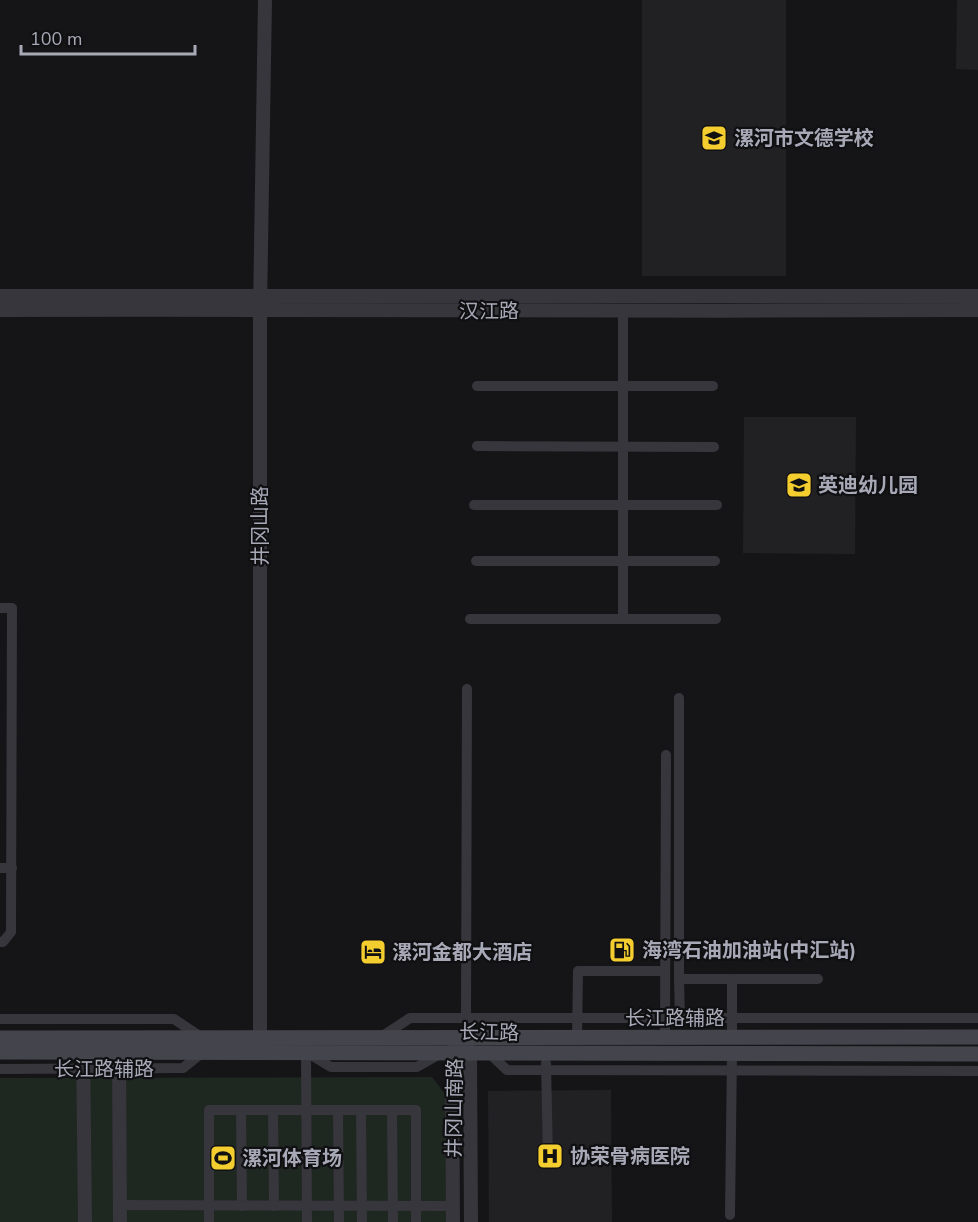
<svg xmlns="http://www.w3.org/2000/svg" width="978" height="1222" font-family="'Nunito Sans','Noto Sans SC',sans-serif">
	<style>
		.built { fill: #212124 }
		.green { fill: #1f2721 }
		.lines { fill: none; stroke-linecap: round; stroke-linejoin: round }
		.minor { stroke: #36363c; stroke-width: 10 }
		.tertiary { stroke: #36363c; stroke-width: 14 }
		.secondary { stroke: #44454c; stroke-width: 15 }
		.labels { text-anchor: middle; stroke-width: 4.5; stroke-linejoin: round; paint-order: stroke }
		.poi-label { font-size: 20px; font-weight: bold; fill: #a7a9b7; stroke: #101012; text-anchor: start }
		.street-label { font-size: 20px; fill: #a7a9b7; stroke: #101012 }
	</style>
	<rect width="100%" height="100%" fill="#151517"/>
	<g class="built">
		<rect x="642" y="0" width="144" height="276"/>
		<polygon points="957,0 978,0 978,70 956,69"/>
		<polygon points="744,417 856,417 855,554 743,553"/>
		<polygon points="611,1090 612,1222 489,1222 488,1091"/>
	</g>
	<polygon class="green" points="432,1077 446,1095 447,1222 0,1222 0,1078"/>
	<g class="lines">
		<g class="minor">
			<polyline points="623,312 623,619"/>
			<polyline points="477,386 713,386"/>
			<polyline points="477,446 714,447"/>
			<polyline points="474,505 717,505"/>
			<polyline points="476,561 715,561"/>
			<polyline points="0,608 12,608 11,932 3,942 0,942"/>
			<polyline points="470,619 716,619"/>
			<polyline points="679,698 679,979 818,979"/>
			<polyline points="0,868 12,868"/>
			<polyline points="679,979 680,1018"/>
			<polyline points="466,1018 467,689"/>
			<polyline points="0,1019 174,1019 201,1037"/>
			<polyline points="381,1037 410,1018 978,1018"/>
			<polyline points="577,1038 578,971 665,971"/>
			<polyline points="665,1038 666,755"/>
			<polyline points="732,1038 732,979"/>
			<polyline points="489,1053 507,1070 978,1071"/>
			<polyline points="546,1063 548,1158"/>
			<polyline points="0,1069 183,1068 203,1052"/>
			<polyline points="241,1110 242,1206"/>
			<polyline points="273,1110 274,1206"/>
			<polyline points="338,1110 339,1222"/>
			<polyline points="361,1110 362,1222"/>
			<polyline points="392,1110 393,1222"/>
			<polyline points="120,1205 453,1206"/>
			<polyline points="730,1215 732,1053"/>
			<polyline points="209,1222 209,1110 416,1110 416,1222"/>
			<polyline points="307,1222 306,1052 331,1067 417,1067 438,1055"/>
		</g>
		<g class="tertiary">
			<polyline points="0,296 978,296"/>
			<path d="M 0,310 C 326,309 652,312 978,310"/>
			<polyline points="83,1043 85,1222"/>
			<polyline points="260,1047 260,309 265,0"/>
			<polyline points="119,1052 120,1222"/>
			<polyline points="453,1222 452,1053 462,1038 470,1053 471,1222"/>
		</g>
		<g class="secondary">
			<polyline points="0,1038 978,1037"/>
			<polyline points="0,1052 978,1054"/>
		</g>
	</g>
	<defs>
		<symbol id="school-square" viewBox="-11 -11 22 22"><rect x="-9" y="-9" width="18" height="18" rx="4" fill="#f4cd2f" stroke="#101012"/><path d="M0-5L7-2L0 1L-7-2ZM-4 1L0 2.5L4 1V4Q0 6-4 4Z" fill="#111"/></symbol>
		<symbol id="fuel-square" viewBox="-11 -11 22 22"><rect x="-9" y="-9" width="18" height="18" rx="4" fill="#f4cd2f" stroke="#101012"/><path d="M-5.5-6h7V0h2V4h1.3V-2.5L3-4.5l.8-.8L6-3V5H2.5V1h-1V6h-7ZM-4.2-4.7v3.2H.2V-4.7Z" fill="#111"/></symbol>
		<symbol id="hotel-square" viewBox="-11 -11 22 22"><rect x="-9" y="-9" width="18" height="18" rx="4" fill="#f4cd2f" stroke="#101012"/><path d="M-6-4.5h1.5V1H6V5H4.5V3h-9V5H-6ZM-4 0a1.8 1.8 0 1 1 3.6 0ZM.5 0V-2.5h3Q6-2.5 6 0Z" fill="#111"/></symbol>
		<symbol id="hospital-square" viewBox="-11 -11 22 22"><rect x="-9" y="-9" width="18" height="18" rx="4" fill="#f4cd2f" stroke="#101012"/><path d="M-5-5h3v3.5h4V-5h3V5h-3V1.5h-4V5h-3Z" fill="#111"/></symbol>
		<symbol id="stadium-square" viewBox="-11 -11 22 22"><rect x="-9" y="-9" width="18" height="18" rx="4" fill="#f4cd2f" stroke="#101012"/><path d="M0-5a6.5 5 0 1 0 0 10a6.5 5 0 1 0 0-10ZM-3.5-1.8h7v3.6h-7Z" fill="#111"/></symbol>
	</defs>
	<g fill-rule="evenodd">
		<use href="#school-square" x="699" y="123" width="30" height="30"/>
		<use href="#school-square" x="784" y="470" width="30" height="30"/>
		<use href="#fuel-square" x="607" y="935" width="30" height="30"/>
		<use href="#hotel-square" x="358" y="937" width="30" height="30"/>
		<use href="#hospital-square" x="535" y="1141" width="30" height="30"/>
		<use href="#stadium-square" x="208" y="1143" width="30" height="30"/>
	</g>
	<g class="labels">
		<g class="poi-label">
			<text x="734" y="145">漯河市文德学校</text>
			<text x="818" y="492">英迪幼儿园</text>
			<text x="642" y="957">海湾石油加油站(中汇站)</text>
			<text x="392" y="959">漯河金都大酒店</text>
			<text x="570" y="1163">协荣骨病医院</text>
			<text x="242" y="1165">漯河体育场</text>
		</g>
		<g class="street-label">
			<text x="489" y="318">汉江路</text>
			<text transform="translate(260 526) rotate(-90)" y="7">井冈山路</text>
			<text x="675" y="1025">长江路辅路</text>
			<text transform="translate(489 1032) rotate(1)" y="7">长江路</text>
			<text x="104" y="1076">长江路辅路</text>
			<text transform="translate(454 1108) rotate(-89)" y="7">井冈山南路</text>
		</g>
	</g>
	<path d="M21 45v9h174v-9" fill="none" stroke="#a7a9b7" stroke-width="3"/>
	<text x="30" y="45" font-size="18" fill="#a7a9b7" stroke="#101012" stroke-width="4.5" paint-order="stroke">100 m</text>
</svg>
